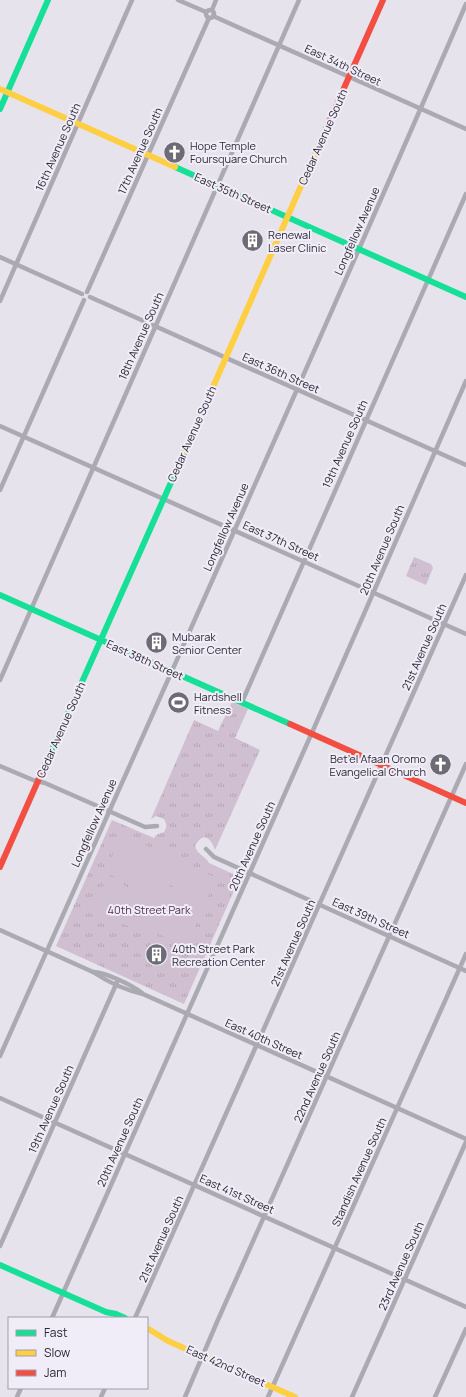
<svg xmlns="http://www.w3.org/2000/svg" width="466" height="1397" font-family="Manrope,sans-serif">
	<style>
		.park { fill: url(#park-tufts) }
		.garden { fill: #d0bfd0; fill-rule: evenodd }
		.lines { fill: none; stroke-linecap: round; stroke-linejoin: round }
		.street { stroke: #aba9b2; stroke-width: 4.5 }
		.fast { stroke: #16e098; stroke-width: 6 }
		.slow { stroke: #ffcf43; stroke-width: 6 }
		.jam { stroke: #f24e42; stroke-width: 6 }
		.labels { text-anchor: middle; stroke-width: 4; stroke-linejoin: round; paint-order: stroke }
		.street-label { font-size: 11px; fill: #2c2a36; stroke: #f0ecf8 }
		.poi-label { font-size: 11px; fill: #2c2a36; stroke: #f0ecf8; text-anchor: start }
		.park-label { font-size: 11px; fill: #52314d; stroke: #f0ecf8 }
	</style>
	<defs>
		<pattern id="park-tufts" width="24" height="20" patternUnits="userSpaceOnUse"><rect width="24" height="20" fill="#d0bfd0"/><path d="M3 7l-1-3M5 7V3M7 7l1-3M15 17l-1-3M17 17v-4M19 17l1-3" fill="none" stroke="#b3a4b3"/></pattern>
	</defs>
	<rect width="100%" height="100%" fill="#e6e3ec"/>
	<g class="park">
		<polygon points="414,557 431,564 433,568 426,585 406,576"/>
		<path d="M 232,702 L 248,709 L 235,738 L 260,750 L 215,850 C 211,838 203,831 195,846 C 197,855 206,856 209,863 L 240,877 L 184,1004 L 56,946 L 112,820 L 154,838 L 156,835 L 164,832 C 167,827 167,825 164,819 L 156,816 L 151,819 L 194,720 L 218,731 Z"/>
	</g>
	<path class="garden" d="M 128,834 L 149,847 L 150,846 L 188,863 L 188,865 L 212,876 L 215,881 L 204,905 L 205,906 L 187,943 L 181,945 L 142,926 L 149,914 L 135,907 L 131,927 L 95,912 L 92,905 L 109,876 L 121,883 L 130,890 L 134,880 L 125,880 L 104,873 L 121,838 ZM 148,876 L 177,888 L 178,887 L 179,895 L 182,898 L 173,898 L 175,894 L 141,879 Z"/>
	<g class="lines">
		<g class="street">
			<polyline points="178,0 206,12"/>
			<polyline points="212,10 216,0"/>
			<circle cx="210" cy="14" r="4"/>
			<polyline points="213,16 466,129"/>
			<polyline points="0,257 82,294"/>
			<polyline points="87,292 209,18"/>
			<polyline points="90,297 466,465"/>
			<polyline points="0,301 132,0"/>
			<polyline points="0,426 466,634"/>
			<polyline points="0,490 84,300"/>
			<polyline points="0,680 299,0"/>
			<polyline points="242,702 466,194"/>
			<polyline points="0,766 33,780 45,783 145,827 157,826"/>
			<polyline points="206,849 214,857 466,971"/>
			<path d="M 0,930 L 93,972 C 108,982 125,990 143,994 L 466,1139"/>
			<path d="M 93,972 C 105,972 132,985 142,993"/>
			<path d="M 0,1056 C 156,706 314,356 466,4"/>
			<polyline points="0,1098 466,1307"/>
			<polyline points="0,1246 118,980"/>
			<polyline points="52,1318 314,728 466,381"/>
			<polyline points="135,1318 466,575"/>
			<polyline points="17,1397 21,1388"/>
			<polyline points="101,1397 105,1388"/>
			<polyline points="185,1397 217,1322 466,764"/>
			<polyline points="268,1397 466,954"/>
			<polyline points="352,1397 466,1142"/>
			<polyline points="435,1397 466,1329"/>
		</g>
		<g class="fast">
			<polyline points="0,109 48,0"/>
			<polyline points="175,167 466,297"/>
			<polyline points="0,595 290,724"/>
			<polyline points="49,756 185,451"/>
			<polyline points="0,1265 106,1312 116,1314 125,1318"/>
		</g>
		<g class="slow">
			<polyline points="0,89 175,167"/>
			<polyline points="185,451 325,131"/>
			<polyline points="147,1328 168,1341 295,1397"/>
		</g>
		<g class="jam">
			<polyline points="325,131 383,0"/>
			<polyline points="290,724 466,803"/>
			<polyline points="0,867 49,756"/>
		</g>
	</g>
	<defs>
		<symbol id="church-disc" viewBox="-11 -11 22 22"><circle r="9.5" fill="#6d6b76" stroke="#f0ecf8"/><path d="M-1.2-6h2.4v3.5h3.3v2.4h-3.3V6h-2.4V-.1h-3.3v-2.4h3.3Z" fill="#fff"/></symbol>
		<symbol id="building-disc" viewBox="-11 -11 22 22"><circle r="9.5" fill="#6d6b76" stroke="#f0ecf8"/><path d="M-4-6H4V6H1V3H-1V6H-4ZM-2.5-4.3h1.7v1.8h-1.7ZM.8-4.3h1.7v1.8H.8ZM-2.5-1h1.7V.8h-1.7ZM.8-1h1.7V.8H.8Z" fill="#fff"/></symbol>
		<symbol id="stadium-disc" viewBox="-11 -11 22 22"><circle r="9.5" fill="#6d6b76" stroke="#f0ecf8"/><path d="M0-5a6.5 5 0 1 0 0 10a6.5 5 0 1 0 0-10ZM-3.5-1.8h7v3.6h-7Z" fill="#fff"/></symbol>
	</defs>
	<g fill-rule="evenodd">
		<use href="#church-disc" x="162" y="140" width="25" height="25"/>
		<use href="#building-disc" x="240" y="228" width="25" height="25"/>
		<use href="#building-disc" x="144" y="630" width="25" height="25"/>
		<use href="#stadium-disc" x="166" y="690" width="25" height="25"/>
		<use href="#church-disc" x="428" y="752" width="25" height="25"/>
		<use href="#building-disc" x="144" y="942" width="25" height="25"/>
	</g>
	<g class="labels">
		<g class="street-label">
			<text transform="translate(343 65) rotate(25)" y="4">East 34th Street</text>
			<text transform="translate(323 137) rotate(-66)" y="4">Cedar Avenue South</text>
			<text transform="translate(58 147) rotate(-66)" y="4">16th Avenue South</text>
			<text transform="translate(140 151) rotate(-66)" y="4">17th Avenue South</text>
			<text transform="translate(233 193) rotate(24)" y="4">East 35th Street</text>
			<text transform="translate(357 231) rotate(-66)" y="4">Longfellow Avenue</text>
			<text transform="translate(141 336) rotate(-66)" y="4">18th Avenue South</text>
			<text transform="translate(281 373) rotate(24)" y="4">East 36th Street</text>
			<text transform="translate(192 434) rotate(-66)" y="4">Cedar Avenue South</text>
			<text transform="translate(345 444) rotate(-66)" y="4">19th Avenue South</text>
			<text transform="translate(226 527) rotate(-66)" y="4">Longfellow Avenue</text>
			<text transform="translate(281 541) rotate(24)" y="4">East 37th Street</text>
			<text transform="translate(382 550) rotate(-67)" y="4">20th Avenue South</text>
			<text transform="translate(424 647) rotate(-66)" y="4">21st Avenue South</text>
			<text transform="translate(145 660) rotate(24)" y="4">East 38th Street</text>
			<text transform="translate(61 730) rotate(-66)" y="4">Cedar Avenue South</text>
			<text transform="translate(94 823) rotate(-66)" y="4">Longfellow Avenue</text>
			<text transform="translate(252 846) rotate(-66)" y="4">20th Avenue South</text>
			<text transform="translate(371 918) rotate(24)" y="4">East 39th Street</text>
			<text transform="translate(293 943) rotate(-66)" y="4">21st Avenue South</text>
			<text transform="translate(264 1039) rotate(24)" y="4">East 40th Street</text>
			<text transform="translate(317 1077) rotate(-66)" y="4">22nd Avenue South</text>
			<text transform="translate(51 1109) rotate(-66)" y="4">19th Avenue South</text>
			<text transform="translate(120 1142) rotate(-66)" y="4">20th Avenue South</text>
			<text transform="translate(359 1172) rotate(-66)" y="4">Standish Avenue South</text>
			<text transform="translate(237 1194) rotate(24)" y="4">East 41st Street</text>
			<text transform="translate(161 1239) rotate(-66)" y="4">21st Avenue South</text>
			<text transform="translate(401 1266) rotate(-66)" y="4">23rd Avenue South</text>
			<text transform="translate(226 1366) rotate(24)" y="4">East 42nd Street</text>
		</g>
		<g class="poi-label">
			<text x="190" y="150">Hope Temple<tspan x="190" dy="13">Foursquare Church</tspan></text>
			<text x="268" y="239">Renewal<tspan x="268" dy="13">Laser Clinic</tspan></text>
			<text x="172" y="641">Mubarak<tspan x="172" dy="13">Senior Center</tspan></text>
			<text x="194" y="701">Hardshell<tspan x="194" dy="13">Fitness</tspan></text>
			<text x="426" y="763" text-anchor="end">Bet’el Afaan Oromo<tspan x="426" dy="13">Evangelical Church</tspan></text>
			<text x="172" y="953">40th Street Park<tspan x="172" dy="13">Recreation Center</tspan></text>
		</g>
		<g class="park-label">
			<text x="149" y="914">40th Street Park</text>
		</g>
	</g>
	<rect x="8" y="1317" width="140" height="72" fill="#f0ecf8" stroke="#a29eaa"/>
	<rect x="16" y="1330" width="20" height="6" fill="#16e098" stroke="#a29eaa"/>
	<text x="44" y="1337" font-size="12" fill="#2c2a36">Fast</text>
	<rect x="16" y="1350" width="20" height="6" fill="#ffcf43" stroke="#a29eaa"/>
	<text x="44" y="1357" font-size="12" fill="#2c2a36">Slow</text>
	<rect x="16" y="1370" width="20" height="6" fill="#f24e42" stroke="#a29eaa"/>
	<text x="44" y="1377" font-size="12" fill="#2c2a36">Jam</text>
</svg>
